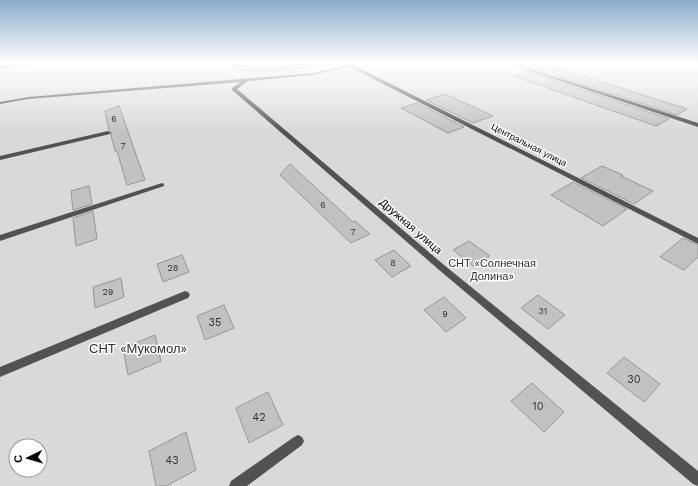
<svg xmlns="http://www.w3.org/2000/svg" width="698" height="486" font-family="'Work Sans',sans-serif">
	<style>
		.green { fill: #d9d9d9; fill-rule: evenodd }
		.water { fill: #a0a0a0 }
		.building { fill: #c2c2c2; stroke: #969696 }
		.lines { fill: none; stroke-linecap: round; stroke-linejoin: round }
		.street { fill: #525252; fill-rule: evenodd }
		.labels { text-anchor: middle; stroke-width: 3; stroke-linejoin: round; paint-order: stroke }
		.number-label { font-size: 9px; fill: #303030 }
		.far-street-label { font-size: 9px; fill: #000; stroke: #fff }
		.street-label { font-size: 11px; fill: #000; stroke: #fff }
		.park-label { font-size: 11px; fill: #303030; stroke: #fff }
		.near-number-label { font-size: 11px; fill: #303030 }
		.near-park-label { font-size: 13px; fill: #303030; stroke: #fff }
	</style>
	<rect width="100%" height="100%" fill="#fff"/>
	<path class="green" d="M 0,64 L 698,64 L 698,486 L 0,486 ZM 16,446 L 40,446 L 40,470 L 16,470 Z"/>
	<path class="water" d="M 230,64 L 327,64 C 296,71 266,73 235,70 Z"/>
	<g class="building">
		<polygon points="547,65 593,79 687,109 677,115 535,69"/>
		<polygon points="527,71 669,119 656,126 513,76"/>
		<polygon points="445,94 493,116 473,123 426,100"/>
		<polygon points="417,103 464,127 448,133 401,108"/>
		<polygon points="119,106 145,180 127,185 117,151 115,151 111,135 112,133 109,130 105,111"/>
		<polygon points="290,164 353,222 355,221 370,234 351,243 280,175"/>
		<polygon points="602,166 623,175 621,176 653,191 634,204 581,178"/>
		<polygon points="573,182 627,209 603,226 551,195"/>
		<polygon points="89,186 92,204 73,210 71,191"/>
		<polygon points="93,211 97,239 76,246 73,218"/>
		<polygon points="683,238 698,245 698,257 684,270 660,257"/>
		<polygon points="469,241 490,256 473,266 453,250"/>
		<polygon points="394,250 411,266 392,277 375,260"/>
		<polygon points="182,255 189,272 163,282 157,264"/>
		<polygon points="121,278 124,297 95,308 93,287"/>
		<polygon points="538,295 565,315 548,329 521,308"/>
		<polygon points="444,297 466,318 446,332 424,310"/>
		<polygon points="224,305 234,328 205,340 197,316"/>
		<polygon points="155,335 161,361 128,375 123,348"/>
		<polygon points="624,357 660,384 644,402 607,373"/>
		<polygon points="532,383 564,412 544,432 511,401"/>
		<polygon points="268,392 283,425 249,443 236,408"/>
		<polygon points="186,432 196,470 166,486 156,486 149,451"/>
	</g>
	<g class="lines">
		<g class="street">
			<polygon points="22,64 30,64 0,69 0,67"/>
			<polygon points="356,64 362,64 355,66 698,238 698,244 350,67 313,75 248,81 237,89 444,265 698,471 698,486 693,484 438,269 232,90 232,88 241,82 28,99 0,104 0,102 28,97 313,73"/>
			<polygon points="510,64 515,64 698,123 698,127"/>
			<polygon points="108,131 111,133 110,134 0,160 0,156"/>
			<polygon points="162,183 164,184 164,186 0,241 0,235"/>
			<polygon points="185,291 188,292 190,295 188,298 0,377 0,367"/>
			<polygon points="298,435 302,437 304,441 302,445 247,486 229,486 231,481 294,437"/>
		</g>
	</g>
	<linearGradient id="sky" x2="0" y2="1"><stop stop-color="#8baccb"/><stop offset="0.48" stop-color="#fff"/><stop offset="1" stop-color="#fff" stop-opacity="0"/></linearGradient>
	<rect width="698" height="132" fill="url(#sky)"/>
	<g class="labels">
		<g class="number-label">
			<text x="114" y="122">6</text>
			<text x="123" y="149">7</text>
			<text x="323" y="208">6</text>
			<text x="353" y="235">7</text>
			<text x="393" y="266">8</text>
			<text x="173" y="271">28</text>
			<text x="108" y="295">29</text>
			<text x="543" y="314">31</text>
			<text x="445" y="317">9</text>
		</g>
		<g class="far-street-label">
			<text transform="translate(529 145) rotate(27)" y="3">Центральная улица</text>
		</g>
		<g class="street-label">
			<text transform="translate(411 226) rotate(41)" y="4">Дружная улица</text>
		</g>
		<g class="park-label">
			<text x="492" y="267">СНТ «Солнечная<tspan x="492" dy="13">Долина»</tspan></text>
		</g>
		<g class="near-number-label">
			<text x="215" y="326">35</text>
			<text x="634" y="383">30</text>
			<text x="538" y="410">10</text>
			<text x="259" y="421">42</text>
			<text x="172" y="464">43</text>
		</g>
		<g class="near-park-label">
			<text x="138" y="353">СНТ «Мукомол»</text>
		</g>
	</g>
	<g transform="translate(28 458) rotate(265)"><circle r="19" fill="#ffffff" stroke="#999999"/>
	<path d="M0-3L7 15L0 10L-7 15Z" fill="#000000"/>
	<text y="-6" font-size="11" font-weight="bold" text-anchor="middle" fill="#000000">С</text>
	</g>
</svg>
